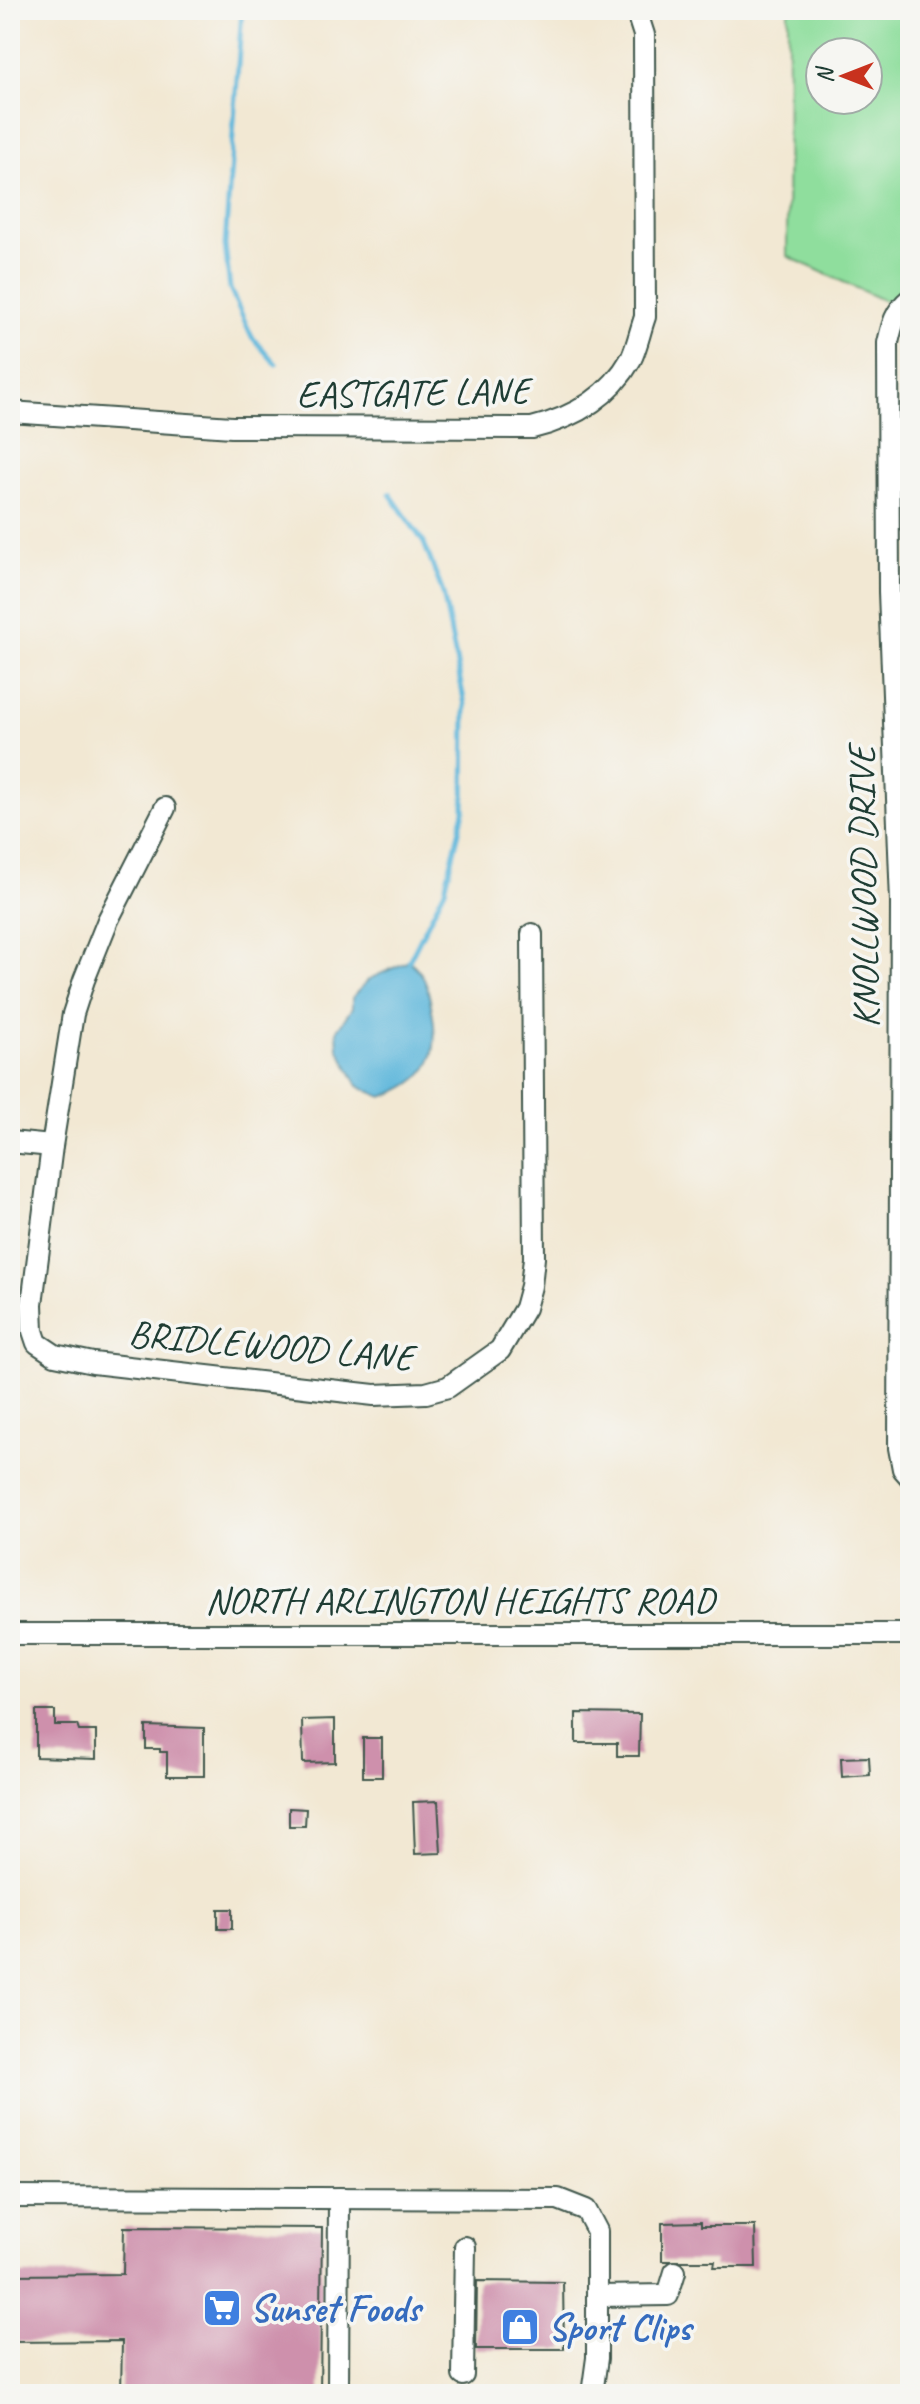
<svg xmlns="http://www.w3.org/2000/svg" width="920" height="2404" font-family="Caveat,sans-serif">
	<style>
		.green { fill: #8fde9d; stroke: #578e68; stroke-width: 2; fill-rule: evenodd }
		.water { fill: #5eb7db; stroke: #3e7a88; stroke-width: 2 }
		.lines { fill: none; stroke-linecap: round; stroke-linejoin: round }
		.stream { stroke: #5eb7db; stroke-width: 5 }
		.building { fill: #ce90ac }
		.minor-casing { stroke: #3f574c; stroke-width: 24 }
		.minor { stroke: #fff; stroke-width: 20 }
		.labels { text-anchor: middle; stroke-width: 7; stroke-linejoin: round; paint-order: stroke }
		.street-label { font-size: 38px; fill: #1f3d34; stroke: #f6f6f2 }
		.shop-label { font-size: 38px; font-weight: bold; fill: #366cbe; stroke: #f6f6f2; text-anchor: start }
	</style>
	<rect width="100%" height="100%" fill="#f6f6f2"/>
	<filter id="ink" filterUnits="userSpaceOnUse"><feTurbulence type="fractalNoise" baseFrequency=".0125" numOctaves="2"/><feDisplacementMap in="SourceGraphic" scale="16" xChannelSelector="R" yChannelSelector="G"/><feConvolveMatrix kernelMatrix="1 2 1 2 8 2 1 2 1" color-interpolation-filters="sRGB"/></filter>
	<filter id="wash" filterUnits="userSpaceOnUse"><feTurbulence type="fractalNoise" baseFrequency=".006" numOctaves="4" result="noise"/><feDisplacementMap in="SourceGraphic" scale="32" xChannelSelector="R" yChannelSelector="G"/><feGaussianBlur stdDeviation="1.8" result="paint"/><feColorMatrix in="noise" values="0 0 0 0 0 0 0 0 0 0 0 0 0 0 0 0 0 1.4 0 .05"/><feComposite in="paint" operator="in"/></filter>
	<g filter="url(#wash)">
		<rect width="100%" height="100%" fill="#f2e8d3"/>
		<path class="green" d="M 788,10 L 910,10 L 910,289 L 891,304 L 787,256 ZM 820,52 L 868,52 L 868,100 L 820,100 Z"/>
		<path class="water" d="M 409,961 C 424,971 428,988 431,1005 C 441,1055 433,1080 382,1097 L 358,1086 L 338,1048 L 337,1030 L 352,1008 L 352,998 L 369,979 Z"/>
		<g class="lines">
			<g class="stream">
				<polyline points="242,10 225,245 230,289 252,337 276,364"/>
				<polyline points="390,494 424,543 443,593 465,705 464,811 445,889 409,961"/>
			</g>
		</g>
		<g id="blocks">
			<g class="building">
				<polygon points="36,1711 55,1711 55,1725 77,1725 79,1731 96,1731 96,1759 36,1757"/>
				<polygon points="576,1713 640,1714 639,1756 617,1756 617,1743 576,1743"/>
				<polygon points="335,1719 335,1762 303,1763 302,1720"/>
				<polygon points="146,1726 204,1728 204,1776 167,1776 167,1752 160,1752 160,1749 146,1749"/>
				<rect x="363" y="1738" width="19" height="39"/>
				<polygon points="869,1757 870,1775 842,1777 841,1758"/>
				<polygon points="438,1801 441,1853 415,1854 413,1802"/>
				<polygon points="289,1808 306,1809 305,1826 289,1826"/>
				<rect x="218" y="1909" width="14" height="20"/>
				<polygon points="701,2222 701,2226 755,2226 756,2267 714,2267 715,2261 662,2261 662,2223"/>
				<polygon points="124,2227 322,2228 320,2394 121,2394 122,2341 10,2342 10,2275 123,2274"/>
				<polygon points="477,2281 563,2282 564,2349 476,2349"/>
			</g>
		</g>
	</g>
	<g filter="url(#ink)">
		<use href="#blocks" fill-opacity="0" stroke="#3f574c" stroke-width="2"/>
		<g class="lines">
			<defs>
				<g id="minor">
					<path d="M 910,299 C 895,311 892,325 888,343 L 889,592 L 901,902 L 899,1448 L 903,1469 L 910,1477"/>
					<path d="M 10,412 L 232,427 L 532,428 C 573,418 609,398 631,359 C 637,347 640,331 645,317 L 644,35 L 636,10"/>
					<polyline points="165,808 108,920 84,980 73,1014 52,1146 32,1304 33,1331 37,1343 55,1355 93,1363 374,1395 426,1393 448,1387 500,1350 525,1308 531,1286 534,1258 532,934"/>
					<polyline points="10,1142 52,1146"/>
					<polyline points="10,1634 910,1634"/>
					<polyline points="10,2197 558,2199 586,2210 597,2231 597,2358 592,2394"/>
					<polyline points="597,2296 668,2295 675,2272"/>
					<polyline points="463,2375 465,2247"/>
					<polyline points="338,2394 339,2198"/>
				</g>
			</defs>
			<use href="#minor" class="minor-casing"/>
			<use href="#minor" class="minor"/>
		</g>
	</g>
	<defs>
		<symbol id="supermarket-square" viewBox="-11 -11 22 22"><rect x="-9" y="-9" width="18" height="18" rx="4" fill="#3f7fe0" stroke="#f6f6f2"/><path d="M-6-5.5h2.5l.6 2H6L4.5 2H-2.5L-4.4-4H-6ZM-1.5 3.2a1.3 1.3 0 1 0 .1 0ZM3 3.2a1.3 1.3 0 1 0 .1 0Z" fill="#fff"/></symbol>
		<symbol id="shop-square" viewBox="-11 -11 22 22"><rect x="-9" y="-9" width="18" height="18" rx="4" fill="#3f7fe0" stroke="#f6f6f2"/><path d="M-5-2.5h2.3a2.7 3.5 0 0 1 5.4 0H5L5.5 6h-11ZM-1.5-2.5h3a1.5 2.3 0 0 0-3 0Z" fill="#fff"/></symbol>
	</defs>
	<g fill-rule="evenodd">
		<use href="#supermarket-square" x="200" y="2286" width="44" height="44"/>
		<use href="#shop-square" x="498" y="2305" width="44" height="44"/>
	</g>
	<g class="labels">
		<g class="street-label">
			<text transform="translate(413 392) rotate(-1)" y="13">EASTGATE LANE</text>
			<text transform="translate(863 887) rotate(-91)" y="13">KNOLLWOOD DRIVE</text>
			<text transform="translate(271 1345) rotate(5)" y="13">BRIDLEWOOD LANE</text>
			<text x="460" y="1613">NORTH ARLINGTON HEIGHTS ROAD</text>
		</g>
		<g class="shop-label">
			<text x="250" y="2321">Sunset Foods</text>
			<text x="548" y="2340">Sport Clips</text>
		</g>
	</g>
	<rect width="920" height="2404" fill="none" stroke="#f6f6f2" stroke-width="40"/>
	<g transform="translate(844 76) rotate(270)"><circle r="38" fill="#f6f6f2" stroke="#a0aca6" stroke-width="2"/>
	<path d="M0-6L14 30L0 20L-14 30Z" fill="#c8321e"/>
	<text y="-12" font-size="22" font-weight="bold" text-anchor="middle" fill="#1f3d34">N</text>
	</g>
</svg>
